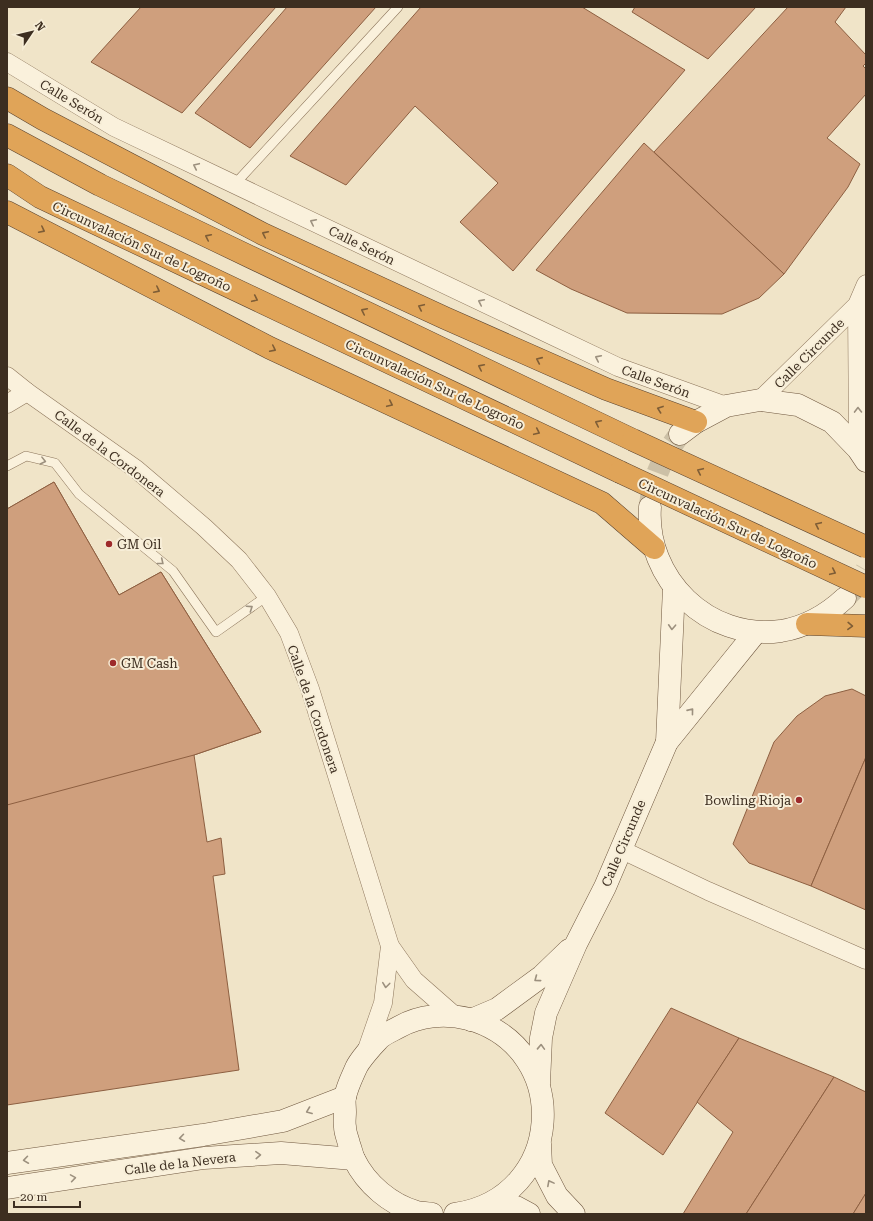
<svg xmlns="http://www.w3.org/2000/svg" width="873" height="1221" font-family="'Roboto Serif',serif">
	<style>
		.building { fill: #cf9f7d; stroke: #8d5f41 }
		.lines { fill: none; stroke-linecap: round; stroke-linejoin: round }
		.secondary-tunnel { stroke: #ccc0a6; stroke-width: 22; stroke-dasharray: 22 11; stroke-linecap: butt }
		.lane-casing { stroke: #8d765c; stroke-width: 10 }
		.street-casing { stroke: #8d765c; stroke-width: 19 }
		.secondary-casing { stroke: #6f573f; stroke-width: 23 }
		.highway-casing { stroke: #5b4430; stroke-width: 23 }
		.lane { stroke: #faf1dc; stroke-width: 9 }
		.street { stroke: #faf1dc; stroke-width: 18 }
		.secondary { stroke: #faf1dc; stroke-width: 22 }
		.highway { stroke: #e0a458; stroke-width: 22 }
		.highway-bridge-casing { stroke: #5b4430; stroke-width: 23; stroke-linecap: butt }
		.highway-bridge { stroke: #e0a458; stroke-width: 22 }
		.oneway { stroke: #9c907e }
		.oneway2 { stroke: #7e5d36 }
		.poi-dot { fill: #9e2a2b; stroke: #f7eed8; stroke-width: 1.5 }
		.labels { text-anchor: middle; stroke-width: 4; stroke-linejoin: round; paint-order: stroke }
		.street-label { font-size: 13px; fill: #3d2e20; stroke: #f7eed8 }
		.poi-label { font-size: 13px; fill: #3d2e20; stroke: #f7eed8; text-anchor: start }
	</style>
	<rect width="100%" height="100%" fill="#f0e4c8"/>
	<g class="building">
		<polygon points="141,7 276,7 182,113 91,62"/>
		<polygon points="287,7 376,7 250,148 195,113"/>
		<polygon points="421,7 582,7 685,70 513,271 460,222 498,183 415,106 346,185 290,156"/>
		<polygon points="635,7 756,7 708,59 632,12"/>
		<polygon points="788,7 846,7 835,22 866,55 866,63 863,66 866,69 866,94 827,138 860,164 848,187 784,274 654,152"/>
		<polygon points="644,143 784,274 759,298 722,314 627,313 571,289 536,270"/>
		<polygon points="54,482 119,595 161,572 261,732 194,755 207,842 221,838 225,874 213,876 239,1070 7,1105 7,509"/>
		<polygon points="54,482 119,595 161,572 261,732 194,755 7,805 7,509"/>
		<polygon points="852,689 866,696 866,757 811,886 749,863 733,844 774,742 797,716 825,696"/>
		<polygon points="866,757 866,910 811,886"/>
		<polygon points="671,1008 739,1038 663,1155 605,1113"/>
		<polygon points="739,1038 834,1077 746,1214 683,1214 733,1132 697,1102"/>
		<polygon points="834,1077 866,1092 866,1193 853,1214 746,1214"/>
		<polygon points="866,1193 866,1214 853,1214"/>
	</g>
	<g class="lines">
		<g class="secondary-tunnel">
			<path d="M 650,505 C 653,477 663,456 680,434"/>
			<polyline points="846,597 856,587 866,570"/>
		</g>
		<defs>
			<g id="lane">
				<polyline points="235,184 398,7"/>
				<polyline points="7,466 26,456 55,463 79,494 173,571 216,632 267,596"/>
			</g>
			<g id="street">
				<polyline points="7,62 114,127 618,367 726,406"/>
				<polyline points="857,305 858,449"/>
				<polyline points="7,376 27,392 136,469 204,527 239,560 267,596 289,633 310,689 390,946 414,980 455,1016"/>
				<polyline points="760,400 857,305 866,284"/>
				<polyline points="7,404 27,392"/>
				<polyline points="620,849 708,891 866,960"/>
				<polyline points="366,1052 383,1003 390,946"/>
			</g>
			<g id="secondary">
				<polyline points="680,434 696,422 726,406 760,400 798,405 832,422 858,449 866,461"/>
				<path d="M 650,507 C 645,579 708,641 781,631 C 805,627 828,614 845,598"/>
				<polyline points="667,742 674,588"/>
				<polyline points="471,1020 497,1009 542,976 569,950"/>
				<polyline points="539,1083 541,1038 546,1013 576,944 605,887 667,742 756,632"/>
				<polyline points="540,1144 541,1165 557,1196 574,1214"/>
				<polyline points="7,1163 203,1135 283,1121 345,1097"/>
				<polyline points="7,1188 204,1158 281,1153 354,1159"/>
				<polyline points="488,1205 516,1207 529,1214"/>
				<path d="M 432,1214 C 428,1213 422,1213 417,1212 C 391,1205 366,1184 354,1159 C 352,1155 351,1149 349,1144 C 348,1139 345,1133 345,1127 C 344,1122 345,1117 345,1112 C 345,1107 344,1101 345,1097 C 347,1087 352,1077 356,1068 C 359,1061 372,1046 378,1040 C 383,1034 392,1031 399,1027 C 420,1015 446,1013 469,1019 C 574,1049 565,1198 455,1214"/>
			</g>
			<g id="highway">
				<polyline points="7,98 43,119 263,234 445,318 606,389 696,422"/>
				<polyline points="7,135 100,185 633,440"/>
				<polyline points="7,175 40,197 620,472"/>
				<polyline points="7,212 270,348 602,503 654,548"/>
				<polyline points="807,624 866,626"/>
			</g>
		</defs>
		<use href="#lane" class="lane-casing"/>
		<use href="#street" class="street-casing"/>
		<use href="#secondary" class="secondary-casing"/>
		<use href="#highway" class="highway-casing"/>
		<use href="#lane" class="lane"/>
		<use href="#street" class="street"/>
		<use href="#secondary" class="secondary"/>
		<use href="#highway" class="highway"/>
		<defs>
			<g id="highway-bridge">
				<polyline points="633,440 866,547"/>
				<polyline points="620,472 866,587"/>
			</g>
		</defs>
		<use href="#highway-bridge" class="highway-bridge-casing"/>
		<use href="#highway-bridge" class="highway-bridge"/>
	</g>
	<defs><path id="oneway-chevron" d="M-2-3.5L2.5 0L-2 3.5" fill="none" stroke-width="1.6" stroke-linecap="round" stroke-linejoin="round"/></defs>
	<g class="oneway">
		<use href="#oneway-chevron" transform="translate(196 166) rotate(-155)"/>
		<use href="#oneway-chevron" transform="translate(313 222) rotate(-154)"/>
		<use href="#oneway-chevron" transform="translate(481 302) rotate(-154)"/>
		<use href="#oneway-chevron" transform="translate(598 358) rotate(-154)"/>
		<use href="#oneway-chevron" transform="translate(858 410) rotate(-91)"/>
		<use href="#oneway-chevron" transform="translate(43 461) rotate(14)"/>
		<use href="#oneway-chevron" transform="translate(161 562) rotate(39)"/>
		<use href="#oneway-chevron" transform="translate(250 608) rotate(-34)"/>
		<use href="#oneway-chevron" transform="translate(672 627) rotate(93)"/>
		<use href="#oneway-chevron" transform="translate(691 711) rotate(-51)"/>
		<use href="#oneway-chevron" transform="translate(537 979) rotate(143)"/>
		<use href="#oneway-chevron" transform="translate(386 985) rotate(97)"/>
		<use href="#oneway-chevron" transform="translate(541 1047) rotate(-88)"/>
		<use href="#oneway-chevron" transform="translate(309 1111) rotate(159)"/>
		<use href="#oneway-chevron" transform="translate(182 1138) rotate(172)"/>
		<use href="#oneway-chevron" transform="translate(258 1155) rotate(-3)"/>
		<use href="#oneway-chevron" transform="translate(26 1160) rotate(172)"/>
		<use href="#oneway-chevron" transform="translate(73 1178) rotate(-9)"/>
		<use href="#oneway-chevron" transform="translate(550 1183) rotate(-118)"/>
	</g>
	<g class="oneway2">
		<use href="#oneway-chevron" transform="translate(42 230) rotate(27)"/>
		<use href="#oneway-chevron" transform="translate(265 234) rotate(-154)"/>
		<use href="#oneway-chevron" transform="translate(208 237) rotate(-154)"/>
		<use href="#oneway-chevron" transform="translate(157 290) rotate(27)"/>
		<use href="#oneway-chevron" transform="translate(255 299) rotate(25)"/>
		<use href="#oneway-chevron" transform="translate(421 307) rotate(-155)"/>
		<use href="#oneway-chevron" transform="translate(364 311) rotate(-154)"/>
		<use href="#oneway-chevron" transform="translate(273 349) rotate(26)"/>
		<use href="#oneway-chevron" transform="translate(539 360) rotate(-156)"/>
		<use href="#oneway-chevron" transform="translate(481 367) rotate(-154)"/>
		<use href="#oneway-chevron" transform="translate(390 404) rotate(25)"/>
		<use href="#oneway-chevron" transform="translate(660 409) rotate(-160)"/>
		<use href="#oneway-chevron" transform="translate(598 423) rotate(-154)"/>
		<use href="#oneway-chevron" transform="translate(537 432) rotate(25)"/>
		<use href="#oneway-chevron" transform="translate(700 471) rotate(-155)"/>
		<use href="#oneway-chevron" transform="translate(818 525) rotate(-155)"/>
		<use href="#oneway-chevron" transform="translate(833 572) rotate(25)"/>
		<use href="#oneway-chevron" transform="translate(850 626) rotate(2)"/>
	</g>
	<g class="poi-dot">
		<circle cx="109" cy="544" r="4"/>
		<circle cx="113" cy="663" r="4"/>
		<circle cx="799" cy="800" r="4"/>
	</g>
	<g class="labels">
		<g class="street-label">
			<text transform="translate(72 101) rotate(31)" y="5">Calle Serón</text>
			<text transform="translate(362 245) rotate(26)" y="5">Calle Serón</text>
			<text transform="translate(142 246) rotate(25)" y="5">Circunvalación Sur de Logroño</text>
			<text transform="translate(809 353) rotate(-45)" y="5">Calle Circunde</text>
			<text transform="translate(656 381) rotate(20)" y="5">Calle Serón</text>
			<text transform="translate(435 384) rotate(25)" y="5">Circunvalación Sur de Logroño</text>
			<text transform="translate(110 453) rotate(37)" y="5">Calle de la Cordonera</text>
			<text transform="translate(728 523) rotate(25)" y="5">Circunvalación Sur de Logroño</text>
			<text transform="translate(314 709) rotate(71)" y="5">Calle de la Cordonera</text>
			<text transform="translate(623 843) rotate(-67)" y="5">Calle Circunde</text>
			<text transform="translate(180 1163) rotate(-7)" y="5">Calle de la Nevera</text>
		</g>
		<g class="poi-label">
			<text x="117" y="549">GM Oil</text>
			<text x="121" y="668">GM Cash</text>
			<text x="791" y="805" text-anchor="end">Bowling Rioja</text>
		</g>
	</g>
	<rect width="873" height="1221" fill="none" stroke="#3d2e20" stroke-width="16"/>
	<g transform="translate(32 32) rotate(55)" stroke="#f7eed8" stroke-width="3" paint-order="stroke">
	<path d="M0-3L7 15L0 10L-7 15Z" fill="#3d2e20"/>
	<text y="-6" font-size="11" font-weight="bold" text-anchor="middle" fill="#3d2e20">N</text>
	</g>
	<path d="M14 1201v6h66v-6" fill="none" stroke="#3d2e20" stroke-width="2"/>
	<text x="20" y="1201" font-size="12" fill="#3d2e20" stroke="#f7eed8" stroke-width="3" paint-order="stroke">20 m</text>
</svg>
